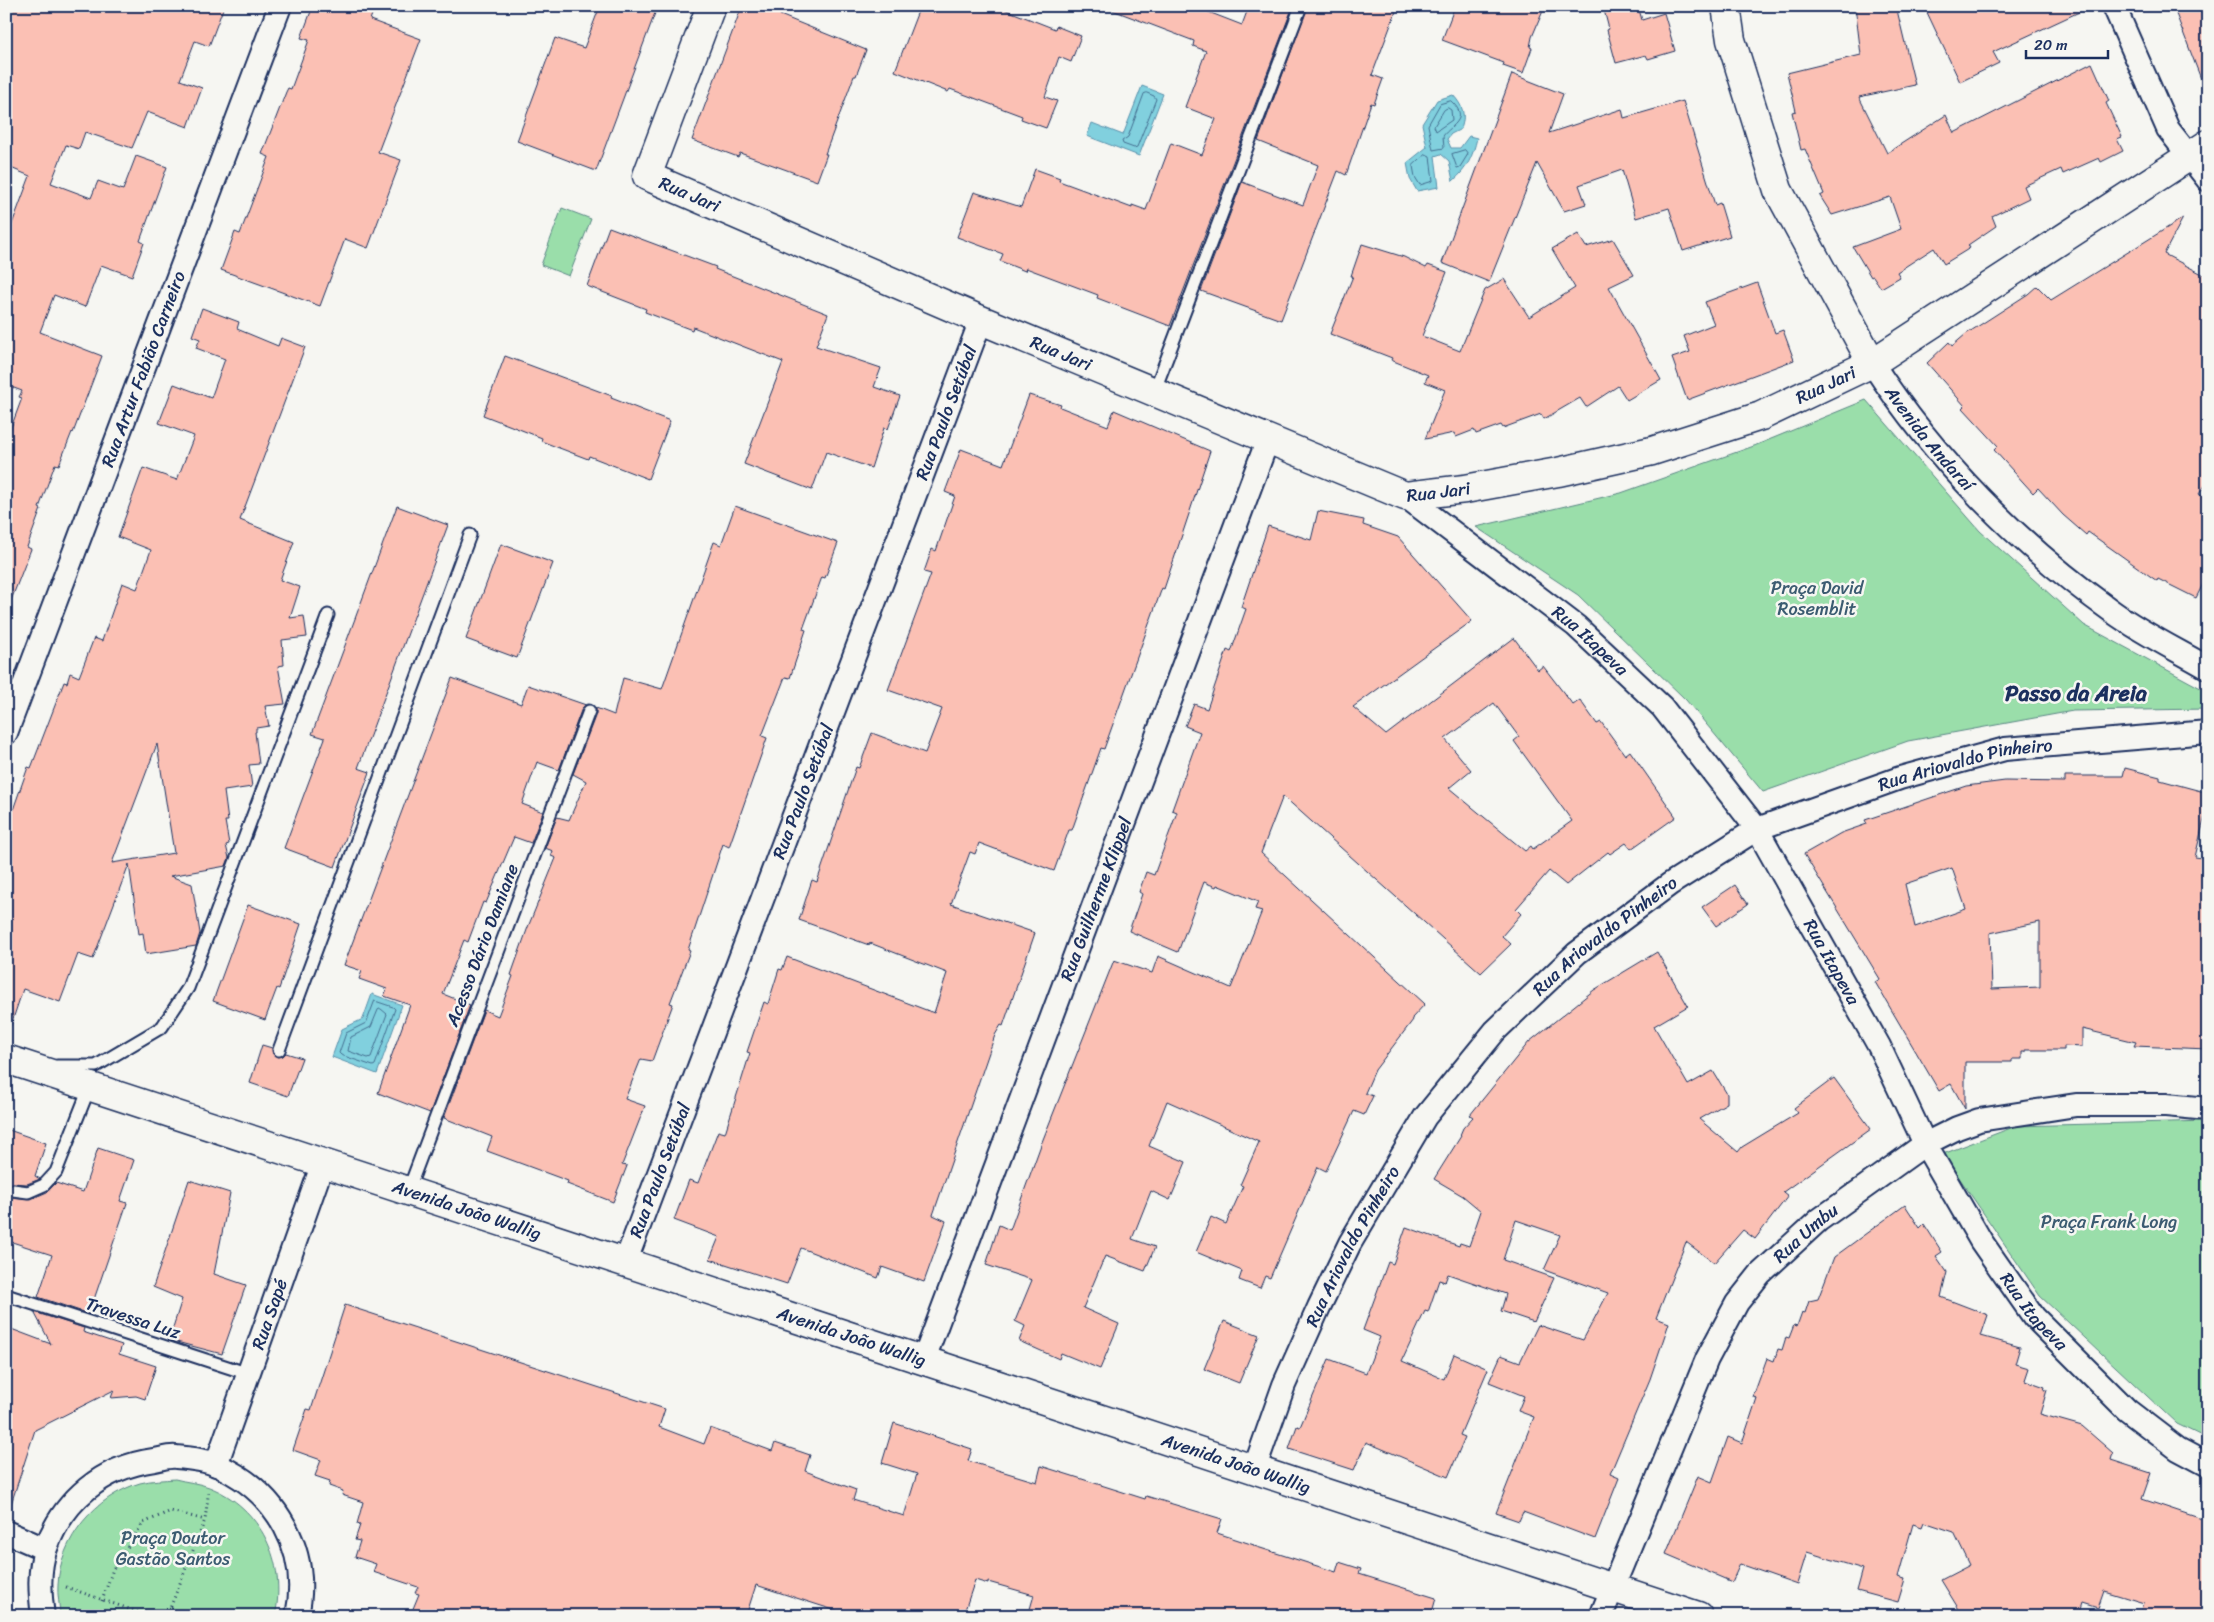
<svg xmlns="http://www.w3.org/2000/svg" width="2214" height="1622" font-family="Sriracha,sans-serif">
	<style>
		.green { fill: #9adeaa; stroke: #5a8684 }
		.water { fill: #81d0de; stroke: #5890ab }
		.lines { fill: none; stroke-linecap: round; stroke-linejoin: round }
		.shore { stroke: #446f91; stroke-width: 1 }
		.building { fill: #fbc0b4; stroke: #1b2f5e; fill-rule: evenodd }
		.service-casing { stroke: #1b2f5e; stroke-width: 15 }
		.minor-casing { stroke: #1b2f5e; stroke-width: 26 }
		.tertiary-casing { stroke: #1b2f5e; stroke-width: 31 }
		.secondary-casing { stroke: #1b2f5e; stroke-width: 31 }
		.path { stroke: #1b2f5e; stroke-width: 3; stroke-dasharray: 1 4; stroke-linecap: butt }
		.service { stroke: #f6f6f2; stroke-width: 11 }
		.minor { stroke: #f6f6f2; stroke-width: 22 }
		.tertiary { stroke: #f6f6f2; stroke-width: 28 }
		.secondary { stroke: #f6f6f2; stroke-width: 28 }
		.labels { text-anchor: middle; stroke-width: 5; stroke-linejoin: round; paint-order: stroke }
		.street-label { font-size: 18px; fill: #1b2f5e; stroke: #f6f6f2 }
		.park-label { font-size: 18px; fill: #3b5b71; stroke: #f6f6f2 }
		.district-label { font-size: 22px; font-weight: bold; fill: #1b2f5e; stroke: #f6f6f2 }
	</style>
	<rect width="100%" height="100%" fill="#f6f6f2"/>
	<filter id="ink" filterUnits="userSpaceOnUse"><feTurbulence type="fractalNoise" baseFrequency=".02" numOctaves="2"/><feDisplacementMap in="SourceGraphic" scale="10" xChannelSelector="R" yChannelSelector="G"/><feConvolveMatrix kernelMatrix="1 2 1 2 8 2 1 2 1" color-interpolation-filters="sRGB"/></filter>
	<g filter="url(#ink)">
		<g class="green">
			<polygon points="562,208 591,219 569,276 541,265"/>
			<polygon points="1866,400 1980,531 2084,625 2208,692 2208,709 2073,711 1908,741 1763,792 1686,700 1578,595 1476,527 1621,493 1754,446"/>
			<polygon points="2208,1121 2208,1439 2177,1424 2040,1296 1943,1154 2016,1126"/>
			<path d="M 175,1479 C 186,1482 199,1483 209,1487 C 261,1507 287,1563 275,1616 L 60,1616 C 60,1606 57,1595 58,1585 C 60,1538 96,1496 140,1483 C 151,1480 164,1480 175,1479 Z"/>
		</g>
		<g class="water">
			<polygon points="1142,86 1163,94 1139,156 1087,136 1092,123 1123,135"/>
			<path d="M 1453,95 C 1463,106 1466,115 1461,129 L 1451,134 L 1447,139 L 1451,148 L 1460,148 L 1469,136 L 1477,138 C 1473,156 1467,169 1453,181 L 1449,161 L 1441,154 L 1435,156 L 1439,187 L 1417,191 L 1410,179 L 1407,163 L 1427,147 L 1422,124 L 1437,100 Z"/>
			<polygon points="372,994 402,1005 377,1074 332,1057 342,1029 363,1019"/>
		</g>
		<g class="lines">
			<g class="shore">
				<polygon points="1147,93 1154,96 1156,99 1137,147 1134,148 1123,144 1122,141 1128,137 1144,94"/>
				<path d="M 1451,101 C 1471,119 1451,125 1443,136 L 1444,148 L 1433,150 L 1428,125 L 1440,104 Z"/>
				<polygon points="1448,108 1451,110 1452,120 1436,131 1434,126 1444,110"/>
				<polygon points="1465,150 1468,154 1460,167 1457,168 1452,154"/>
				<polygon points="1426,154 1430,156 1433,181 1420,185 1415,177 1413,166"/>
				<polygon points="375,1001 393,1007 395,1009 375,1065 373,1066 341,1055 339,1053 346,1033 366,1023"/>
				<polygon points="381,1009 387,1014 371,1057 368,1058 348,1051 351,1037 371,1027 378,1010"/>
			</g>
		</g>
		<g class="building">
			<polygon points="11,6 224,6 209,46 195,41 180,80 202,88 188,127 147,112 132,148 85,132 79,149 66,145 51,183 91,198 98,181 123,190 136,156 167,167 140,241 144,243 132,276 101,265 85,307 54,295 40,332 102,356 73,433 72,432 59,465 55,464 39,508 41,509 27,547 31,549 8,608 6,608 6,441 22,398 19,397 22,391 6,385 6,240 30,176 6,166 6,18"/>
			<polygon points="313,6 375,6 370,20 421,39 378,152 401,160 368,248 345,239 320,306 221,270 235,232 240,234 269,157 262,154 286,92 288,88 291,89 309,40 301,38"/>
			<polygon points="600,6 637,6 655,13 596,171 517,141 555,38 584,48"/>
			<polygon points="742,6 783,6 780,15 866,50 856,76 854,76 825,154 827,154 817,181 740,153 738,157 692,140"/>
			<polygon points="920,6 996,6 1055,29 1056,26 1081,36 1071,62 1059,57 1045,97 1057,101 1046,128 1021,119 1022,116 950,89 948,92 895,71"/>
			<polygon points="1108,6 1193,6 1242,25 1249,6 1293,6 1170,326 1097,298 1098,295 1026,268 1025,271 1000,261 1003,254 957,237 974,192 1021,207 1035,169 1060,178 1059,181 1132,208 1132,205 1146,210 1171,143 1202,155 1216,119 1185,107 1206,51 1193,46 1194,41 1107,8"/>
			<polygon points="1308,6 1398,6 1372,75 1383,79 1374,104 1371,103 1346,175 1338,171 1281,320 1201,291 1242,182 1303,205 1318,165 1258,141"/>
			<polygon points="1455,6 1545,6 1532,37 1530,47 1532,48 1523,73 1503,66 1504,63 1442,40"/>
			<polygon points="1619,6 1638,6 1642,20 1664,13 1675,51 1648,59 1646,55 1616,63 1607,30 1609,29 1604,10"/>
			<polygon points="1855,6 1896,6 1915,85 1859,97 1887,153 1946,115 1954,133 2092,63 2109,101 2106,103 2122,137 2117,139 2123,151 2101,162 2099,158 2063,174 2061,169 2024,186 2029,198 1992,216 1996,226 1968,245 1970,248 1944,264 1934,248 1897,272 1900,277 1881,288 1873,276 1871,277 1853,247 1901,229 1890,197 1832,215 1820,196 1824,194 1805,149 1801,150 1792,112 1796,111 1787,73 1861,55"/>
			<polygon points="1924,6 2092,6 1993,52 1999,63 1960,82"/>
			<polygon points="2173,6 2208,6 2208,92 2206,92"/>
			<polygon points="1512,74 1563,94 1549,133 1622,109 1624,118 1683,101 1715,205 1720,203 1730,236 1683,251 1669,208 1636,218 1622,170 1579,185 1586,204 1564,211 1537,163 1489,282 1442,263"/>
			<polygon points="2183,218 2164,254 2208,277 2208,481 2199,494 2208,500 2208,574 2196,598 2158,579 2157,581 2088,532 2086,535 2063,515 2038,488 2033,493 1994,450 1998,446 1963,408 1965,406 1927,363 1949,342 1952,346 1966,334 2028,294 2037,286 2051,300"/>
			<polygon points="609,227 716,267 715,269 828,314 816,346 881,368 874,387 900,396 888,429 884,428 871,468 826,452 812,490 744,464 783,362 693,327 692,330 645,312 646,309 587,286"/>
			<polygon points="1578,234 1586,247 1613,239 1634,275 1609,287 1661,380 1627,400 1618,386 1586,407 1580,398 1544,419 1541,414 1503,428 1501,425 1476,434 1474,430 1456,437 1454,433 1425,439 1445,390 1425,382 1428,375 1391,360 1392,358 1330,334 1353,276 1351,276 1362,244 1404,257 1426,268 1428,265 1447,272 1422,336 1460,351 1485,290 1504,279 1529,317 1575,288 1552,249"/>
			<polygon points="1757,283 1775,333 1783,330 1794,360 1687,400 1672,358 1690,352 1684,336 1714,324 1705,302"/>
			<path d="M 202,308 L 239,322 L 237,329 L 278,346 L 281,338 L 305,347 L 240,520 L 294,542 L 280,580 L 300,587 L 290,618 L 304,616 L 307,637 L 282,640 L 284,665 L 278,666 L 285,704 L 265,706 L 269,726 L 256,728 L 256,732 L 255,732 L 259,764 L 249,765 L 252,787 L 224,791 L 228,821 L 225,821 L 229,844 L 226,845 L 229,858 L 226,866 L 170,876 L 192,884 L 200,933 L 196,946 L 146,954 L 143,933 L 139,934 L 129,864 L 93,959 L 78,954 L 60,1002 L 23,989 L 10,1028 L 6,1028 L 6,830 L 28,767 L 31,768 L 64,682 L 67,683 L 70,673 L 79,677 L 94,638 L 102,641 L 122,583 L 137,589 L 151,550 L 118,537 L 143,468 L 177,480 L 194,436 L 159,423 L 174,384 L 211,398 L 225,359 L 196,348 L 200,339 L 192,336 ZM 157,744 L 174,853 L 112,863 L 137,797 Z"/>
			<polygon points="505,356 612,396 611,398 670,421 648,479 589,456 588,459 541,441 542,438 483,415"/>
			<polygon points="1029,395 1061,405 1060,407 1108,426 1114,410 1210,451 1164,589 1162,588 1104,749 1101,748 1072,830 1069,830 1054,871 979,843 975,854 970,852 951,904 1035,933 1003,1026 1001,1025 995,1035 933,1215 946,1221 924,1282 882,1267 878,1278 801,1248 787,1284 710,1259 719,1237 674,1220 689,1180 698,1183 718,1131 725,1133 750,1053 747,1052 764,1002 768,1004 779,969 782,970 787,957 934,1013 947,973 870,943 869,945 799,920 812,880 817,882 856,767 859,768 872,733 925,753 942,709 888,690 931,574 924,572 932,549 936,551 955,496 945,492 961,449 1003,465"/>
			<polygon points="397,506 448,525 358,768 370,772 335,867 284,848 325,738 312,734"/>
			<polygon points="735,506 838,543 825,578 822,577 803,629 806,630 790,678 785,677 762,736 767,738 729,847 723,844 688,950 690,951 670,1003 673,1004 652,1061 641,1059 625,1099 645,1106 622,1165 627,1166 613,1202 567,1184 568,1181 487,1151 492,1137 444,1118 484,1010 498,1016 513,976 511,975 528,927 556,858 551,856 553,851 545,848 557,817 569,820 586,781 573,774 596,714 596,708 614,715 623,678 662,689 714,542 721,545"/>
			<path d="M 1318,511 L 1364,520 L 1363,525 L 1398,537 L 1472,621 L 1353,707 L 1386,735 L 1514,638 L 1538,670 L 1543,666 L 1573,705 L 1580,700 L 1597,724 L 1601,722 L 1625,755 L 1630,751 L 1676,817 L 1631,849 L 1626,843 L 1610,854 L 1608,852 L 1566,885 L 1549,871 L 1516,909 L 1521,914 L 1502,936 L 1511,944 L 1481,973 L 1283,796 L 1261,853 L 1425,1004 L 1412,1018 L 1413,1020 L 1375,1070 L 1365,1093 L 1373,1096 L 1364,1115 L 1354,1111 L 1326,1171 L 1318,1167 L 1270,1278 L 1265,1276 L 1260,1288 L 1239,1280 L 1242,1271 L 1196,1252 L 1211,1217 L 1226,1224 L 1243,1186 L 1240,1185 L 1259,1142 L 1167,1101 L 1149,1146 L 1186,1162 L 1170,1200 L 1151,1191 L 1132,1239 L 1155,1247 L 1145,1271 L 1105,1256 L 1083,1308 L 1119,1324 L 1100,1369 L 1061,1353 L 1059,1359 L 1019,1341 L 1025,1326 L 1015,1321 L 1032,1280 L 986,1265 L 999,1225 L 1010,1230 L 1042,1142 L 1114,960 L 1152,973 L 1158,956 L 1231,988 L 1262,911 L 1255,909 L 1258,902 L 1217,885 L 1216,887 L 1204,882 L 1178,952 L 1129,931 L 1142,894 L 1139,892 L 1146,872 L 1154,875 L 1177,812 L 1172,810 L 1200,732 L 1185,726 L 1194,704 L 1207,709 L 1227,650 L 1231,652 L 1246,609 L 1241,607 L 1268,526 L 1311,540 ZM 1494,703 L 1519,737 L 1514,741 L 1572,821 L 1533,849 L 1531,846 L 1525,851 L 1449,788 L 1471,770 L 1445,739 Z"/>
			<polygon points="501,544 553,563 517,658 466,639"/>
			<polygon points="452,678 521,704 528,685 586,705 582,708 559,770 537,762 522,804 543,812 531,843 514,837 486,903 483,902 468,942 464,940 443,994 470,1005 430,1113 378,1093 410,1005 384,996 387,989 359,979 362,971 344,965"/>
			<path d="M 2125,768 L 2160,777 L 2160,780 L 2208,793 L 2208,803 L 2195,857 L 2208,859 L 2208,1049 L 2134,1046 L 2136,1042 L 2082,1029 L 2082,1047 L 2064,1046 L 2064,1050 L 2025,1050 L 2025,1052 L 2022,1052 L 2022,1059 L 2012,1059 L 2012,1062 L 1965,1062 L 1965,1109 L 1951,1084 L 1939,1091 L 1875,982 L 1880,979 L 1804,854 L 1841,833 L 1867,824 L 1865,820 L 1966,786 L 2005,781 L 2065,782 L 2065,776 L 2123,776 ZM 1952,868 L 1966,909 L 1915,927 L 1905,884 ZM 2040,922 L 2040,987 L 1992,989 L 1990,933 Z"/>
			<polygon points="1735,885 1748,904 1716,926 1702,907"/>
			<polygon points="248,905 301,924 279,989 277,988 265,1020 213,1001"/>
			<polygon points="1657,952 1688,1006 1654,1026 1688,1085 1713,1071 1727,1094 1727,1103 1699,1119 1738,1152 1742,1147 1798,1113 1794,1108 1834,1078 1871,1129 1783,1192 1788,1196 1755,1239 1743,1230 1714,1263 1686,1242 1656,1318 1669,1323 1650,1379 1610,1474 1619,1478 1595,1539 1523,1512 1519,1521 1496,1513 1534,1417 1518,1411 1524,1396 1489,1382 1501,1355 1520,1362 1538,1325 1583,1340 1608,1293 1544,1270 1560,1235 1516,1220 1503,1260 1554,1278 1534,1322 1501,1311 1506,1294 1448,1274 1445,1282 1439,1280 1428,1312 1425,1311 1402,1361 1444,1379 1454,1354 1488,1369 1460,1435 1465,1437 1448,1477 1366,1442 1354,1470 1289,1449 1297,1426 1300,1427 1329,1359 1366,1373 1380,1337 1363,1330 1388,1262 1393,1264 1406,1227 1459,1246 1460,1243 1469,1246 1481,1211 1463,1196 1434,1179 1461,1136 1460,1135 1463,1128 1473,1117 1470,1115 1529,1042 1594,990"/>
			<polygon points="262,1045 272,1048 273,1054 277,1057 283,1056 286,1053 302,1058 288,1096 250,1083"/>
			<polygon points="6,1129 46,1143 35,1176 40,1179 27,1184 11,1183 6,1187"/>
			<polygon points="98,1148 134,1160 120,1201 127,1203 89,1314 38,1297 52,1255 6,1240 6,1193 12,1197 31,1199 47,1192 56,1183 83,1192"/>
			<polygon points="189,1180 230,1193 214,1274 246,1285 222,1354 169,1340 182,1299 153,1287"/>
			<polygon points="1905,1205 1920,1228 1924,1224 1942,1252 1936,1256 1947,1272 1941,1297 1988,1315 1981,1336 2020,1347 2015,1364 2029,1368 2025,1380 2045,1387 2044,1390 2047,1390 2040,1414 2082,1426 2113,1453 2111,1460 2151,1473 2142,1499 2208,1521 2208,1616 2140,1616 2144,1603 2104,1591 2098,1608 2082,1603 2078,1616 1993,1616 1975,1610 1963,1616 1941,1580 1970,1565 1954,1532 1924,1522 1922,1527 1913,1524 1898,1577 1905,1579 1898,1602 1857,1591 1863,1569 1807,1552 1797,1584 1740,1564 1732,1582 1666,1554 1698,1476 1712,1482 1728,1437 1742,1443 1757,1398 1753,1397 1767,1358 1774,1361 1778,1349 1782,1350 1786,1337 1789,1338 1794,1325 1797,1326 1802,1312 1805,1313 1809,1301 1818,1299 1834,1257"/>
			<polygon points="345,1305 665,1409 659,1427 704,1444 710,1428 772,1451 775,1443 810,1455 805,1471 856,1490 853,1500 904,1516 917,1474 882,1463 894,1423 972,1449 968,1461 1037,1482 1041,1466 1145,1499 1146,1496 1222,1519 1217,1533 1254,1545 1254,1546 1336,1572 1339,1562 1361,1569 1359,1574 1436,1598 1431,1616 1028,1616 1034,1595 988,1582 988,1584 975,1580 963,1616 839,1616 840,1612 756,1585 746,1616 410,1616 419,1594 415,1593 418,1587 373,1572 376,1564 355,1557 360,1541 355,1540 360,1525 357,1524 363,1502 342,1495 343,1491 329,1486 330,1481 315,1476 321,1460 293,1450 307,1409 311,1410"/>
			<polygon points="34,1312 84,1328 83,1332 122,1345 119,1354 156,1366 145,1399 136,1396 111,1398 114,1390 35,1430 11,1504 6,1504 6,1327 51,1344"/>
			<polygon points="1224,1321 1259,1335 1239,1383 1204,1369"/>
		</g>
		<g class="lines">
			<defs>
				<g id="service">
					<polyline points="1154,392 1301,6"/>
					<polyline points="279,1050 470,535"/>
					<polyline points="57,1066 96,1066 162,1027 188,988 328,615"/>
					<polyline points="13,1190 28,1192 44,1185 56,1172 90,1086"/>
					<polyline points="408,1191 589,711"/>
					<polyline points="6,1295 249,1374"/>
				</g>
				<g id="minor">
					<polyline points="2114,6 2168,129 2208,180"/>
					<path id="s1" d="M 1872,363 C 1935,460 2019,545 2113,612 C 2142,633 2177,650 2208,668"/>
					<path id="s2" d="M 1405,496 L 1576,626 L 1662,707 L 1757,829 L 1879,1046 L 1925,1144 L 1981,1241 L 2034,1317 L 2127,1410 L 2178,1449 L 2208,1465"/>
					<path id="s3" d="M 6,733 L 280,6"/>
					<path id="s4" d="M 625,1263 L 981,320"/>
					<path id="s5" d="M 924,1359 L 1268,439"/>
					<path id="s6" d="M 216,1465 L 323,1163"/>
					<path id="s7" d="M 1254,1470 L 1284,1385 L 1319,1307 L 1350,1243 L 1425,1117 L 1495,1031 L 1577,953 L 1670,884 L 1757,829 L 1900,778 L 2005,749 L 2208,732"/>
					<polyline points="6,1532 45,1549"/>
					<path d="M 43,1616 C 40,1594 38,1570 46,1548 C 63,1500 103,1467 154,1460 C 161,1459 169,1456 176,1457 C 189,1458 206,1460 217,1465 C 277,1492 311,1551 297,1616"/>
					<path id="s8" d="M 1601,1616 L 1707,1359 L 1737,1303 L 1760,1274 L 1819,1220 L 1925,1144 L 1957,1128 L 1979,1120 L 2076,1105 L 2166,1105 L 2208,1109"/>
				</g>
				<g id="tertiary">
					<path id="s9" d="M 711,6 L 647,176 L 981,320 L 1405,496 L 1465,489 L 1558,472 L 1652,451 L 1761,416 L 1872,363 L 2208,144"/>
					<polyline points="1726,6 1731,40 1778,190 1872,363"/>
				</g>
				<g id="secondary">
					<path id="s10" d="M 6,1059 C 571,1243 1134,1430 1698,1616"/>
				</g>
			</defs>
			<use href="#service" class="service-casing"/>
			<use href="#minor" class="minor-casing"/>
			<use href="#tertiary" class="tertiary-casing"/>
			<use href="#secondary" class="secondary-casing"/>
			<g class="path">
				<polyline points="66,1587 149,1616"/>
				<polyline points="102,1601 113,1569 143,1523 171,1511 205,1520"/>
				<polyline points="167,1616 205,1520 209,1489"/>
			</g>
			<use href="#service" class="service"/>
			<use href="#minor" class="minor"/>
			<use href="#tertiary" class="tertiary"/>
			<use href="#secondary" class="secondary"/>
		</g>
	</g>
	<g class="labels">
		<g class="street-label">
			<text dy="6" stroke="none"><textPath href="#s9" startOffset="228">Rua Jari</textPath></text>
			<text dy="6" stroke="none"><textPath href="#s9" startOffset="632">Rua Jari</textPath></text>
			<text dy="6" stroke="none"><textPath href="#s3" startOffset="389">Rua Artur Fabião Carneiro</textPath></text>
			<text dy="6" stroke="none"><textPath href="#s9" startOffset="1442">Rua Jari</textPath></text>
			<text dy="6" stroke="none"><textPath href="#s4" startOffset="909">Rua Paulo Setúbal</textPath></text>
			<text dy="6" stroke="none"><textPath href="#s1" startOffset="95">Avenida Andaraí</textPath></text>
			<text dy="6" stroke="none"><textPath href="#s9" startOffset="1038">Rua Jari</textPath></text>
			<text dy="6" stroke="none"><textPath href="#s2" startOffset="235">Rua Itapeva</textPath></text>
			<text dy="6" stroke="none"><textPath href="#s7" startOffset="1055">Rua Ariovaldo Pinheiro</textPath></text>
			<text dy="6" stroke="none"><textPath href="#s4" startOffset="504">Rua Paulo Setúbal</textPath></text>
			<text dy="6" stroke="none"><textPath href="#s5" startOffset="491">Rua Guilherme Klippel</textPath></text>
			<text dy="6" stroke="none"><textPath href="#s7" startOffset="650">Rua Ariovaldo Pinheiro</textPath></text>
			<text transform="translate(482 945) rotate(-69)" y="6">Acesso Dário Damiane</text>
			<text dy="6" stroke="none"><textPath href="#s2" startOffset="640">Rua Itapeva</textPath></text>
			<text dy="6" stroke="none"><textPath href="#s4" startOffset="99">Rua Paulo Setúbal</textPath></text>
			<text dy="6" stroke="none"><textPath href="#s10" startOffset="485">Avenida João Wallig</textPath></text>
			<text dy="6" stroke="none"><textPath href="#s8" startOffset="440">Rua Umbu</textPath></text>
			<text dy="6" stroke="none"><textPath href="#s7" startOffset="245">Rua Ariovaldo Pinheiro</textPath></text>
			<text dy="6" stroke="none"><textPath href="#s2" startOffset="1045">Rua Itapeva</textPath></text>
			<text dy="6" stroke="none"><textPath href="#s6" startOffset="160">Rua Sapé</textPath></text>
			<text transform="translate(133 1318) rotate(18)" y="6">Travessa Luz</text>
			<text dy="6" stroke="none"><textPath href="#s10" startOffset="890">Avenida João Wallig</textPath></text>
			<text dy="6" stroke="none"><textPath href="#s10" startOffset="1295">Avenida João Wallig</textPath></text>
		</g>
		<g class="park-label">
			<text x="1817" y="594">Praça David<tspan x="1817" dy="21">Rosemblit</tspan></text>
			<text x="2109" y="1228">Praça Frank Long</text>
			<text x="173" y="1544">Praça Doutor<tspan x="173" dy="21">Gastão Santos</tspan></text>
		</g>
		<g class="district-label">
			<text x="2076" y="701">Passo da Areia</text>
		</g>
	</g>
	<rect width="2214" height="1622" fill="none" stroke="#f6f6f2" stroke-width="25"/>
	<rect x="12" y="12" width="2189" height="1597" fill="none" stroke="#1b2f5e" stroke-width="2" filter="url(#ink)"/>
	<path d="M2026 50v8h82v-8" fill="none" stroke="#1b2f5e" stroke-width="2.5"/>
	<text x="2034" y="50" font-size="15" fill="#1b2f5e" stroke="#f6f6f2" stroke-width="4" paint-order="stroke">20 m</text>
</svg>
